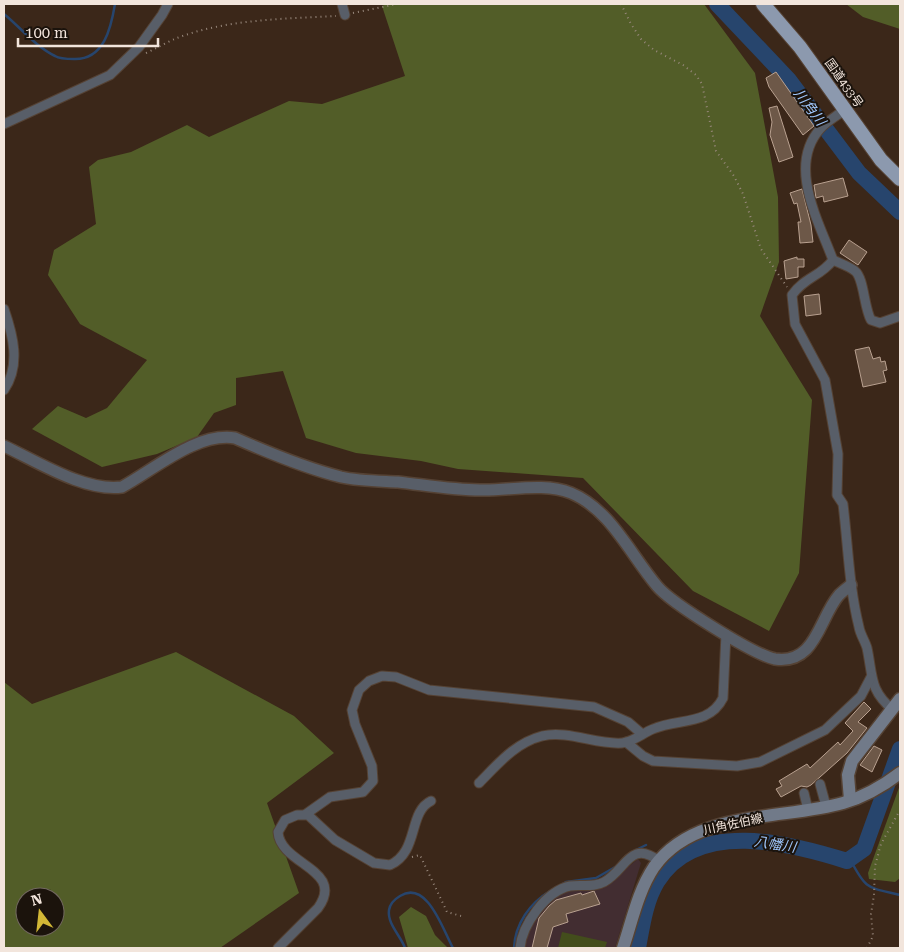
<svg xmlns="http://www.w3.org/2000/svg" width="904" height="952" font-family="'Roboto Serif','Noto Sans JP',serif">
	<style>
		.education { fill: #422d31 }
		.green { fill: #434d1c }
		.forest { fill: #525d28; fill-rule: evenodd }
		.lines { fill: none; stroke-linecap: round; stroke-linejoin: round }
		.stream { stroke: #27456d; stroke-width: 2.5 }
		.river { stroke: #27456d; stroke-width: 16 }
		.building { fill: #6d5848; stroke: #b9a190 }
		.minor-casing { stroke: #554234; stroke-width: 11 }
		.tertiary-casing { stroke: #554234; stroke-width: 14 }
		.secondary-casing { stroke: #554234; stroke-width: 15 }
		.trunk-casing { stroke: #554234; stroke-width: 16 }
		.path { stroke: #99897d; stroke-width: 2; stroke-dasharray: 1 4; stroke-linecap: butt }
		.minor { stroke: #585e68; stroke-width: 9 }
		.tertiary { stroke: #585e68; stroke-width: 11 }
		.secondary { stroke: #717a89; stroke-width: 12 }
		.trunk { stroke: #8c99ae; stroke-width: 14 }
		.labels { text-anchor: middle; stroke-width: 4; stroke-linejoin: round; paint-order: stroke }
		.street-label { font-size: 12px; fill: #f2e5dc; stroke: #1b130c }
		.water-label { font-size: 14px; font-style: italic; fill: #9ec5fa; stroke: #1b130c }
	</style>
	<rect width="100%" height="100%" fill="#3b2719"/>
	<polygon class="education" points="638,859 641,863 615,948 523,948 531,921 560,894 613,879"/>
	<polygon class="green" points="562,932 607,942 605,948 558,948"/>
	<g class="forest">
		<polygon points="387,4 704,4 755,73 778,197 779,262 760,316 812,400 799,573 769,631 693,591 583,478 458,469 421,461 356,453 306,438 283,371 236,378 236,405 214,413 197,437 157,454 102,467 32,429 58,406 86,418 107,408 147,360 80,324 48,275 54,250 96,224 89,167 98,160 131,152 187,125 209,137 289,101 322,104 405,76 382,6"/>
		<polygon points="846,4 900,4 900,29 863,17"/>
		<path d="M 176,652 L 294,716 L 334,753 L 267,803 L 299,893 L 220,948 L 4,948 L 4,682 L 32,704 ZM 25,897 L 55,897 L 55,927 L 25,927 Z"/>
		<polygon points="900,785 900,878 895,882 869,879 868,873"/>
		<polygon points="411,907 426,916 435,935 448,948 408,948 399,917"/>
	</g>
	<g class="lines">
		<g class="stream">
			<path d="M 4,14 C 20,27 36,47 55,56 C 60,59 68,59 74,59 C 104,60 111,28 115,4"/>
			<polyline points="634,851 646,845"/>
			<path d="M 850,859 C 866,890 867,887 900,895"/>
			<polyline points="559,886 566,882 596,878 617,866"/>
			<path d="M 405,948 C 401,936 387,924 389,910 C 390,903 395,899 400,896 C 427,879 443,930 453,948"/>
			<path d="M 514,948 C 515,924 530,903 550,891"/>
		</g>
		<g class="river">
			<polyline points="717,4 789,80 859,173 900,212"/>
			<path d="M 638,948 C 642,927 645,902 657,882 C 696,818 790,843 847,861 L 864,849 L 900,749"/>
		</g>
	</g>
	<g class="building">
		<polygon points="776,72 814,126 803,135 769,87 766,78"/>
		<polygon points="777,106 793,157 779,162 770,135 772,122 769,108"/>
		<polygon points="843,178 848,196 824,202 823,196 816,198 814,185"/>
		<polygon points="802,189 811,225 813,242 800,243 798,222 801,222 797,203 794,204 790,193"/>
		<polygon points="849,240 867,252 858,265 840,253"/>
		<polygon points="797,257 797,259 804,259 804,267 798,267 798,277 786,279 784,261"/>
		<polygon points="819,294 821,314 806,316 804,296"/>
		<polygon points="869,347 873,359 880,357 881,362 885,361 887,370 883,371 886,382 863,387 855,350"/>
		<polygon points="864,702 871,709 858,722 867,728 847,753 811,785 807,787 801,786 781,797 776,789 782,786 779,781 807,764 810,768 838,742 840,745 853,731 845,723"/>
		<polygon points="874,746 882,750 872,772 860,765"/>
		<polygon points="594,891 600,904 566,914 568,922 553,927 547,948 532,948 539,918 549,906 556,900 581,893 582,895"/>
	</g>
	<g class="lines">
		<defs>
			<g id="minor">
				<polyline points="342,4 345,15"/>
				<path d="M 844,110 C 837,116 827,121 820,129 C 787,166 819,222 833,260 C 820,277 806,276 792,295 L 795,324 L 825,380 L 838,454 L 837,495 L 843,504 C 848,545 849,587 859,627 C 860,634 865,641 867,648 C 873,676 869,690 893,710"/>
				<polyline points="4,124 110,75 139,47 162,15 168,4"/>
				<path d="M 833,260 C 839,263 849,266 855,271 C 864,278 864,308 871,320 L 880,323 L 900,316"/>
				<path d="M 4,309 C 13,335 21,365 4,390"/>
				<polyline points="626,742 643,756 653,761 737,766 760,762 825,730 861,696 871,677"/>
				<path d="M 479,783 C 498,764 515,743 542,736 C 569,730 596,745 622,743 C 633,742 643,733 653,729 C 678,718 709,726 723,698 L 726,634"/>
				<polyline points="820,784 826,806"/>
				<polyline points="804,793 808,810"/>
				<polyline points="306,814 330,797 363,792 373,781 372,766 355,724 352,710 359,690 369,681 382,676 396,677 429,690 594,707 628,722 642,734"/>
				<path d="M 278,948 L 318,908 C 346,869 280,865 278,832 L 285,820 L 297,815 L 308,815 L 335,840 L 374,863 L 390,865 C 419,852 408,812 431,801"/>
				<path d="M 520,948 C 522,925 546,891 570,886 C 581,884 593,888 604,882 C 626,870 630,839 659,861"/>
			</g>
			<path id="tertiary" d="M 4,446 C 38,462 85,492 122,487 C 155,469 197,432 235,438 C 269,453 305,468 341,477 C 359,481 379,481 398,482 C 425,485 453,490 480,490 C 509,491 543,482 571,493 C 610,509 630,554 657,586 C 671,603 754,655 775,659 C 816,665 819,618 839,595 C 843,591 847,588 851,585"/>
			<g id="secondary">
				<polyline points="850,800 848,775 852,761 900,699"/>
				<path d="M 623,948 C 632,921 638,891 654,867 C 694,810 783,820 843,803 C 864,797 883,786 900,773"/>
			</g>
			<polyline id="trunk" points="763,4 800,47 881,160 900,179"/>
		</defs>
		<use href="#minor" class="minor-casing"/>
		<use href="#tertiary" class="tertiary-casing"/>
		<use href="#secondary" class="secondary-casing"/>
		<use href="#trunk" class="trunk-casing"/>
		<g class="path">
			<polyline points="621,4 631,24 641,39 654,50 683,65 696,75 702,84 716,151 734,176 743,194 761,249 787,287"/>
			<polyline points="353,13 397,4"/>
			<path d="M 146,53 C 157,48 167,42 177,38 C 227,19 283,19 336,16"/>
			<polyline points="412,857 420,855 447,912 461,916"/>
			<polyline points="867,948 873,936 871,914 874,895 875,866 881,844 900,810"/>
		</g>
		<use href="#minor" class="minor"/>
		<use href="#tertiary" class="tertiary"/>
		<use href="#secondary" class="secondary"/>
		<use href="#trunk" class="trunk"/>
	</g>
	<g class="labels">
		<g class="street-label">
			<text transform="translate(844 83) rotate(55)" y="4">国道433号</text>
			<text transform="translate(733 824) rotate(-12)" y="4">川角佐伯線</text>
		</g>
		<g class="water-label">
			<text transform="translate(810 107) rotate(53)" y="5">川角川</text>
			<text transform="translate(775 844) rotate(9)" y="5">八幡川</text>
		</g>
	</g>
	<rect width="904" height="952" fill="none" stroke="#f2e5dc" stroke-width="10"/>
	<g transform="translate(40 912) rotate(345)"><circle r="24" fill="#1b130c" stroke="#71675f"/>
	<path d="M0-4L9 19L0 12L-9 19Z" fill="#d2b736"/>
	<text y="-8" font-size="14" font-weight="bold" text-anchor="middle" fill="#f2e5dc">N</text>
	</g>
	<path d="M18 38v8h140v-8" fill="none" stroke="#f2e5dc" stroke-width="2.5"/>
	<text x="25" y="38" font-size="15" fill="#f2e5dc" stroke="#1b130c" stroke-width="4" paint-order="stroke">100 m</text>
</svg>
